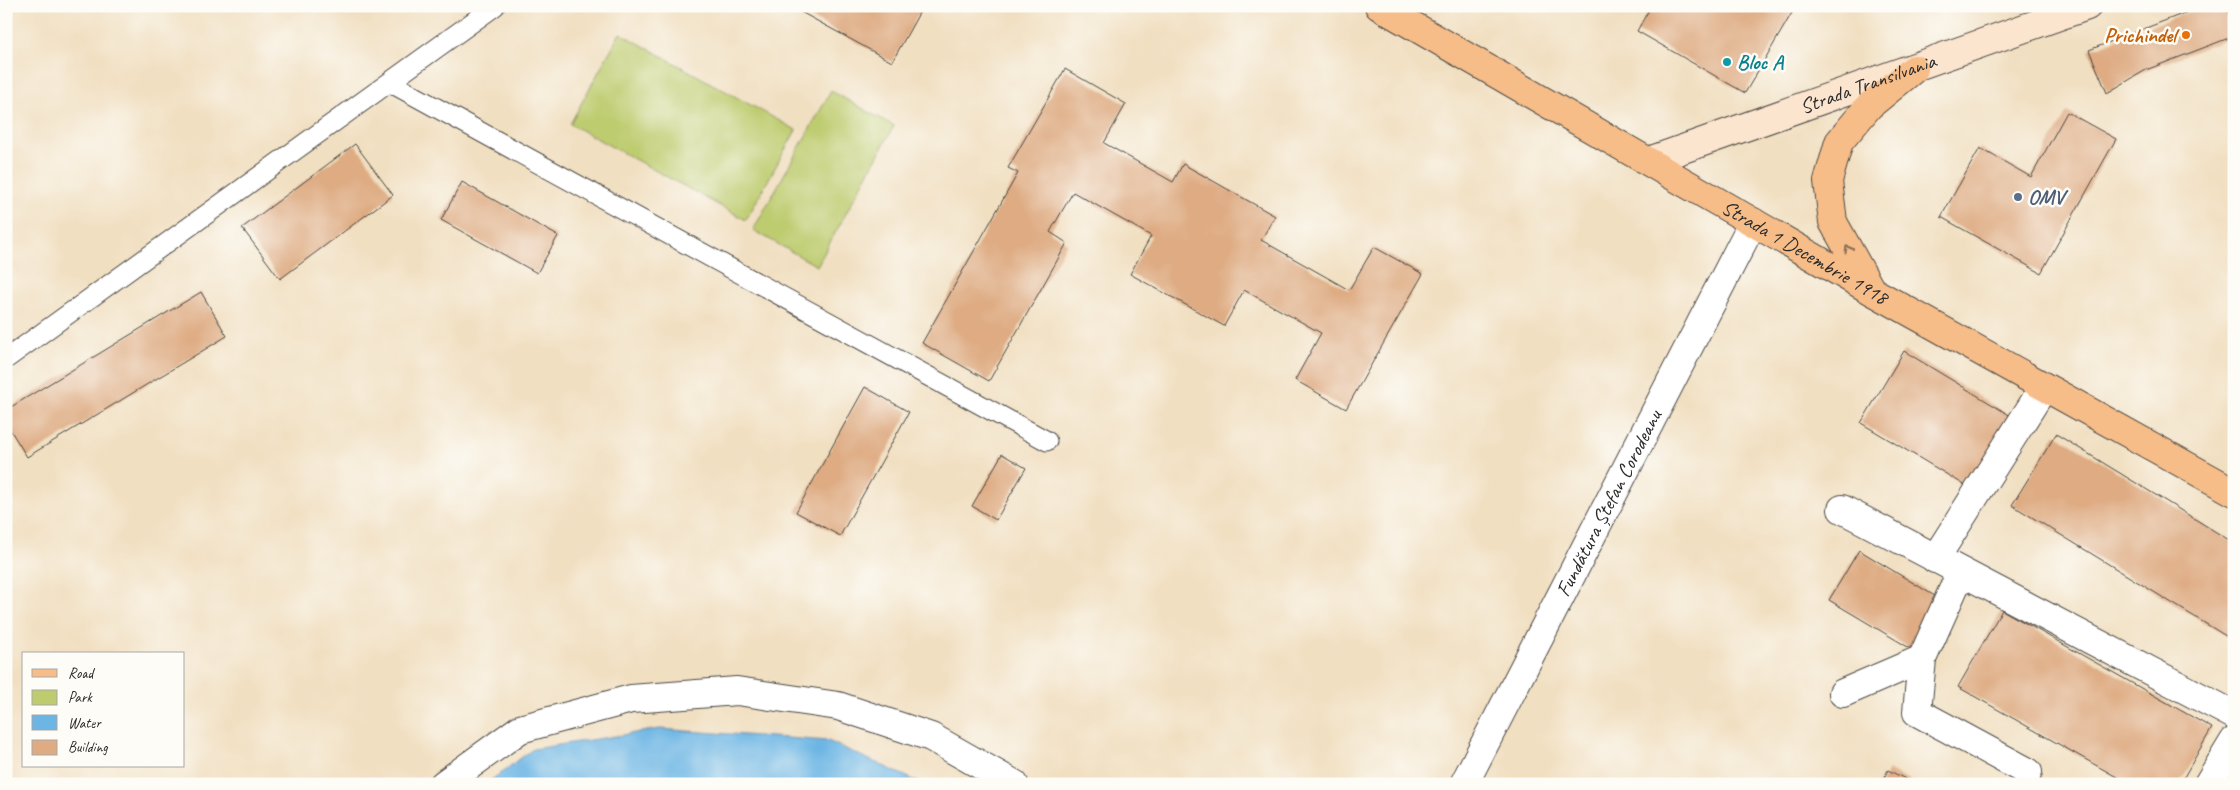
<svg xmlns="http://www.w3.org/2000/svg" width="2240" height="790" font-family="Caveat,sans-serif">
	<style>
		.green { fill: #becc6f; stroke: #747c4d }
		.water { fill: #6cb5e4; stroke: #4c7088 }
		.building { fill: #deab82 }
		.lines { fill: none; stroke-linecap: round; stroke-linejoin: round }
		.service-casing { stroke: #494642; stroke-width: 21 }
		.minor-casing { stroke: #494642; stroke-width: 30 }
		.secondary-casing { stroke: #494642; stroke-width: 30 }
		.primary-casing { stroke: #494642; stroke-width: 30 }
		.service { stroke: #fff; stroke-width: 19 }
		.minor { stroke: #fff; stroke-width: 28 }
		.secondary { stroke: #fce5cf; stroke-width: 28 }
		.primary { stroke: #f7bd88; stroke-width: 28 }
		.oneway { stroke: #876d55 }
		.food-dot { fill: #e8710a; stroke: #fdfcf7; stroke-width: 2 }
		.culture-dot { fill: #0f9aa8; stroke: #fdfcf7; stroke-width: 2 }
		.service-dot { fill: #5c6f8a; stroke: #fdfcf7; stroke-width: 2 }
		.labels { text-anchor: middle; stroke-width: 5; stroke-linejoin: round; paint-order: stroke }
		.food-label { font-size: 21px; font-weight: bold; fill: #c56008; stroke: #fdfcf7; text-anchor: end }
		.culture-label { font-size: 21px; font-weight: bold; fill: #0d838f; stroke: #fdfcf7; text-anchor: start }
		.street-label { font-size: 21px; fill: #2b2b2b; stroke: #fdfcf7 }
		.service-label { font-size: 21px; font-weight: bold; fill: #4e5e75; stroke: #fdfcf7; text-anchor: start }
	</style>
	<rect width="100%" height="100%" fill="#fdfcf7"/>
	<filter id="ink" filterUnits="userSpaceOnUse"><feTurbulence type="fractalNoise" baseFrequency=".02" numOctaves="2"/><feDisplacementMap in="SourceGraphic" scale="10" xChannelSelector="R" yChannelSelector="G"/><feConvolveMatrix kernelMatrix="1 2 1 2 8 2 1 2 1" color-interpolation-filters="sRGB"/></filter>
	<filter id="wash" filterUnits="userSpaceOnUse"><feTurbulence type="fractalNoise" baseFrequency=".0096" numOctaves="4" result="noise"/><feDisplacementMap in="SourceGraphic" scale="20" xChannelSelector="R" yChannelSelector="G"/><feGaussianBlur stdDeviation="1.12" result="paint"/><feColorMatrix in="noise" values="0 0 0 0 0 0 0 0 0 0 0 0 0 0 0 0 0 1.4 0 .05"/><feComposite in="paint" operator="in"/></filter>
	<g filter="url(#wash)">
		<rect width="100%" height="100%" fill="#f1dfc1"/>
		<g class="green">
			<polygon points="620,33 796,130 746,220 570,124"/>
			<polygon points="831,91 894,126 817,266 753,230"/>
		</g>
		<polygon class="water" points="660,729 828,741 923,784 486,784 533,749"/>
		<g id="blocks">
			<g class="building">
				<polygon points="790,6 923,6 892,62"/>
				<polygon points="1651,6 1796,6 1745,93 1637,31"/>
				<polygon points="2203,6 2226,6 2234,26 2234,36 2146,70 2107,93 2089,50"/>
				<polygon points="1065,69 1126,104 1104,143 1173,182 1183,164 1275,216 1261,240 1349,290 1374,247 1423,274 1346,409 1295,380 1321,333 1244,290 1224,326 1130,274 1151,236 1073,192 1050,232 1067,243 989,381 922,343 1018,173 1008,168"/>
				<polygon points="2067,112 2116,139 2041,273 1941,217 1980,148 2031,177"/>
				<polygon points="355,144 393,195 280,279 242,228"/>
				<polygon points="462,182 558,236 537,273 441,220"/>
				<polygon points="201,292 227,336 27,457 6,423 6,410"/>
				<polygon points="1904,351 2011,416 1968,487 1861,423"/>
				<polygon points="865,387 909,412 840,536 796,512"/>
				<polygon points="2056,434 2234,543 2234,641 2012,505"/>
				<polygon points="1002,454 1026,468 996,520 972,506"/>
				<polygon points="1859,550 1943,601 1913,650 1829,600"/>
				<polygon points="2002,610 2212,728 2180,784 2129,784 1958,687"/>
				<polygon points="1888,770 1915,784 1881,784"/>
			</g>
		</g>
	</g>
	<g filter="url(#ink)">
		<use href="#blocks" fill-opacity="0" stroke="#494642" stroke-width="1"/>
		<g class="lines">
			<defs>
				<g id="service">
					<polyline points="391,83 1047,441"/>
					<polyline points="6,359 495,6"/>
				</g>
				<g id="minor">
					<polyline points="1842,509 2234,715"/>
					<polyline points="1935,559 2044,387"/>
					<polyline points="1922,659 1917,712 2028,772"/>
					<polyline points="1843,693 1922,659 1961,572"/>
					<polyline points="444,784 520,729 631,699 737,691 838,706 931,737 1014,784"/>
					<path id="s1" d="M 1464,784 L 1753,222"/>
					<polyline points="2208,784 2234,741"/>
				</g>
				<g id="secondary">
					<path id="s2" d="M 1649,161 L 2087,6"/>
				</g>
				<g id="primary">
					<path id="s3" d="M 1379,6 L 1872,291 L 2234,492"/>
					<polyline points="1871,290 1833,222 1828,181 1839,142 1869,106 1914,69"/>
				</g>
			</defs>
			<use href="#service" class="service-casing"/>
			<use href="#minor" class="minor-casing"/>
			<use href="#secondary" class="secondary-casing"/>
			<use href="#primary" class="primary-casing"/>
			<use href="#service" class="service"/>
			<use href="#minor" class="minor"/>
			<use href="#secondary" class="secondary"/>
			<use href="#primary" class="primary"/>
		</g>
		<defs><path id="oneway-chevron" d="M-2-3.5L2.5 0L-2 3.5" fill="none" stroke-width="1.6" stroke-linecap="round" stroke-linejoin="round" transform="scale(1.25)"/></defs>
		<use class="oneway" href="#oneway-chevron" transform="translate(1848 249) rotate(-120)"/>
	</g>
	<circle class="food-dot" cx="2186" cy="35" r="5"/>
	<circle class="culture-dot" cx="1727" cy="62" r="5"/>
	<circle class="service-dot" cx="2018" cy="197" r="5"/>
	<g class="labels">
		<g class="food-label">
			<text x="2176" y="42">Prichindel</text>
		</g>
		<g class="culture-label">
			<text x="1737" y="69">Bloc A</text>
		</g>
		<g class="street-label">
			<text dy="7" stroke="none"><textPath href="#s2" startOffset="232">Strada Transilvania</textPath></text>
			<text dy="7" stroke="none"><textPath href="#s3" startOffset="492">Strada 1 Decembrie 1918</textPath></text>
			<text dy="7" stroke="none"><textPath href="#s1" startOffset="316">Fundătura Ștefan Corodeanu</textPath></text>
		</g>
		<g class="service-label">
			<text x="2028" y="204">OMV</text>
		</g>
	</g>
	<rect width="2240" height="790" fill="none" stroke="#fdfcf7" stroke-width="25"/>
	<rect x="22" y="652" width="162" height="115" fill="#fdfcf7" stroke="#a9a8a5"/>
	<rect x="32" y="669" width="25" height="8" fill="#f7bd88" stroke="#a9a8a5"/>
	<text x="68" y="678" font-size="15" fill="#2b2b2b">Road</text>
	<rect x="32" y="690" width="25" height="15" fill="#becc6f" stroke="#a9a8a5"/>
	<text x="68" y="702" font-size="15" fill="#2b2b2b">Park</text>
	<rect x="32" y="715" width="25" height="15" fill="#6cb5e4" stroke="#a9a8a5"/>
	<text x="68" y="728" font-size="15" fill="#2b2b2b">Water</text>
	<rect x="32" y="740" width="25" height="15" fill="#deab82" stroke="#a9a8a5"/>
	<text x="68" y="752" font-size="15" fill="#2b2b2b">Building</text>
</svg>
